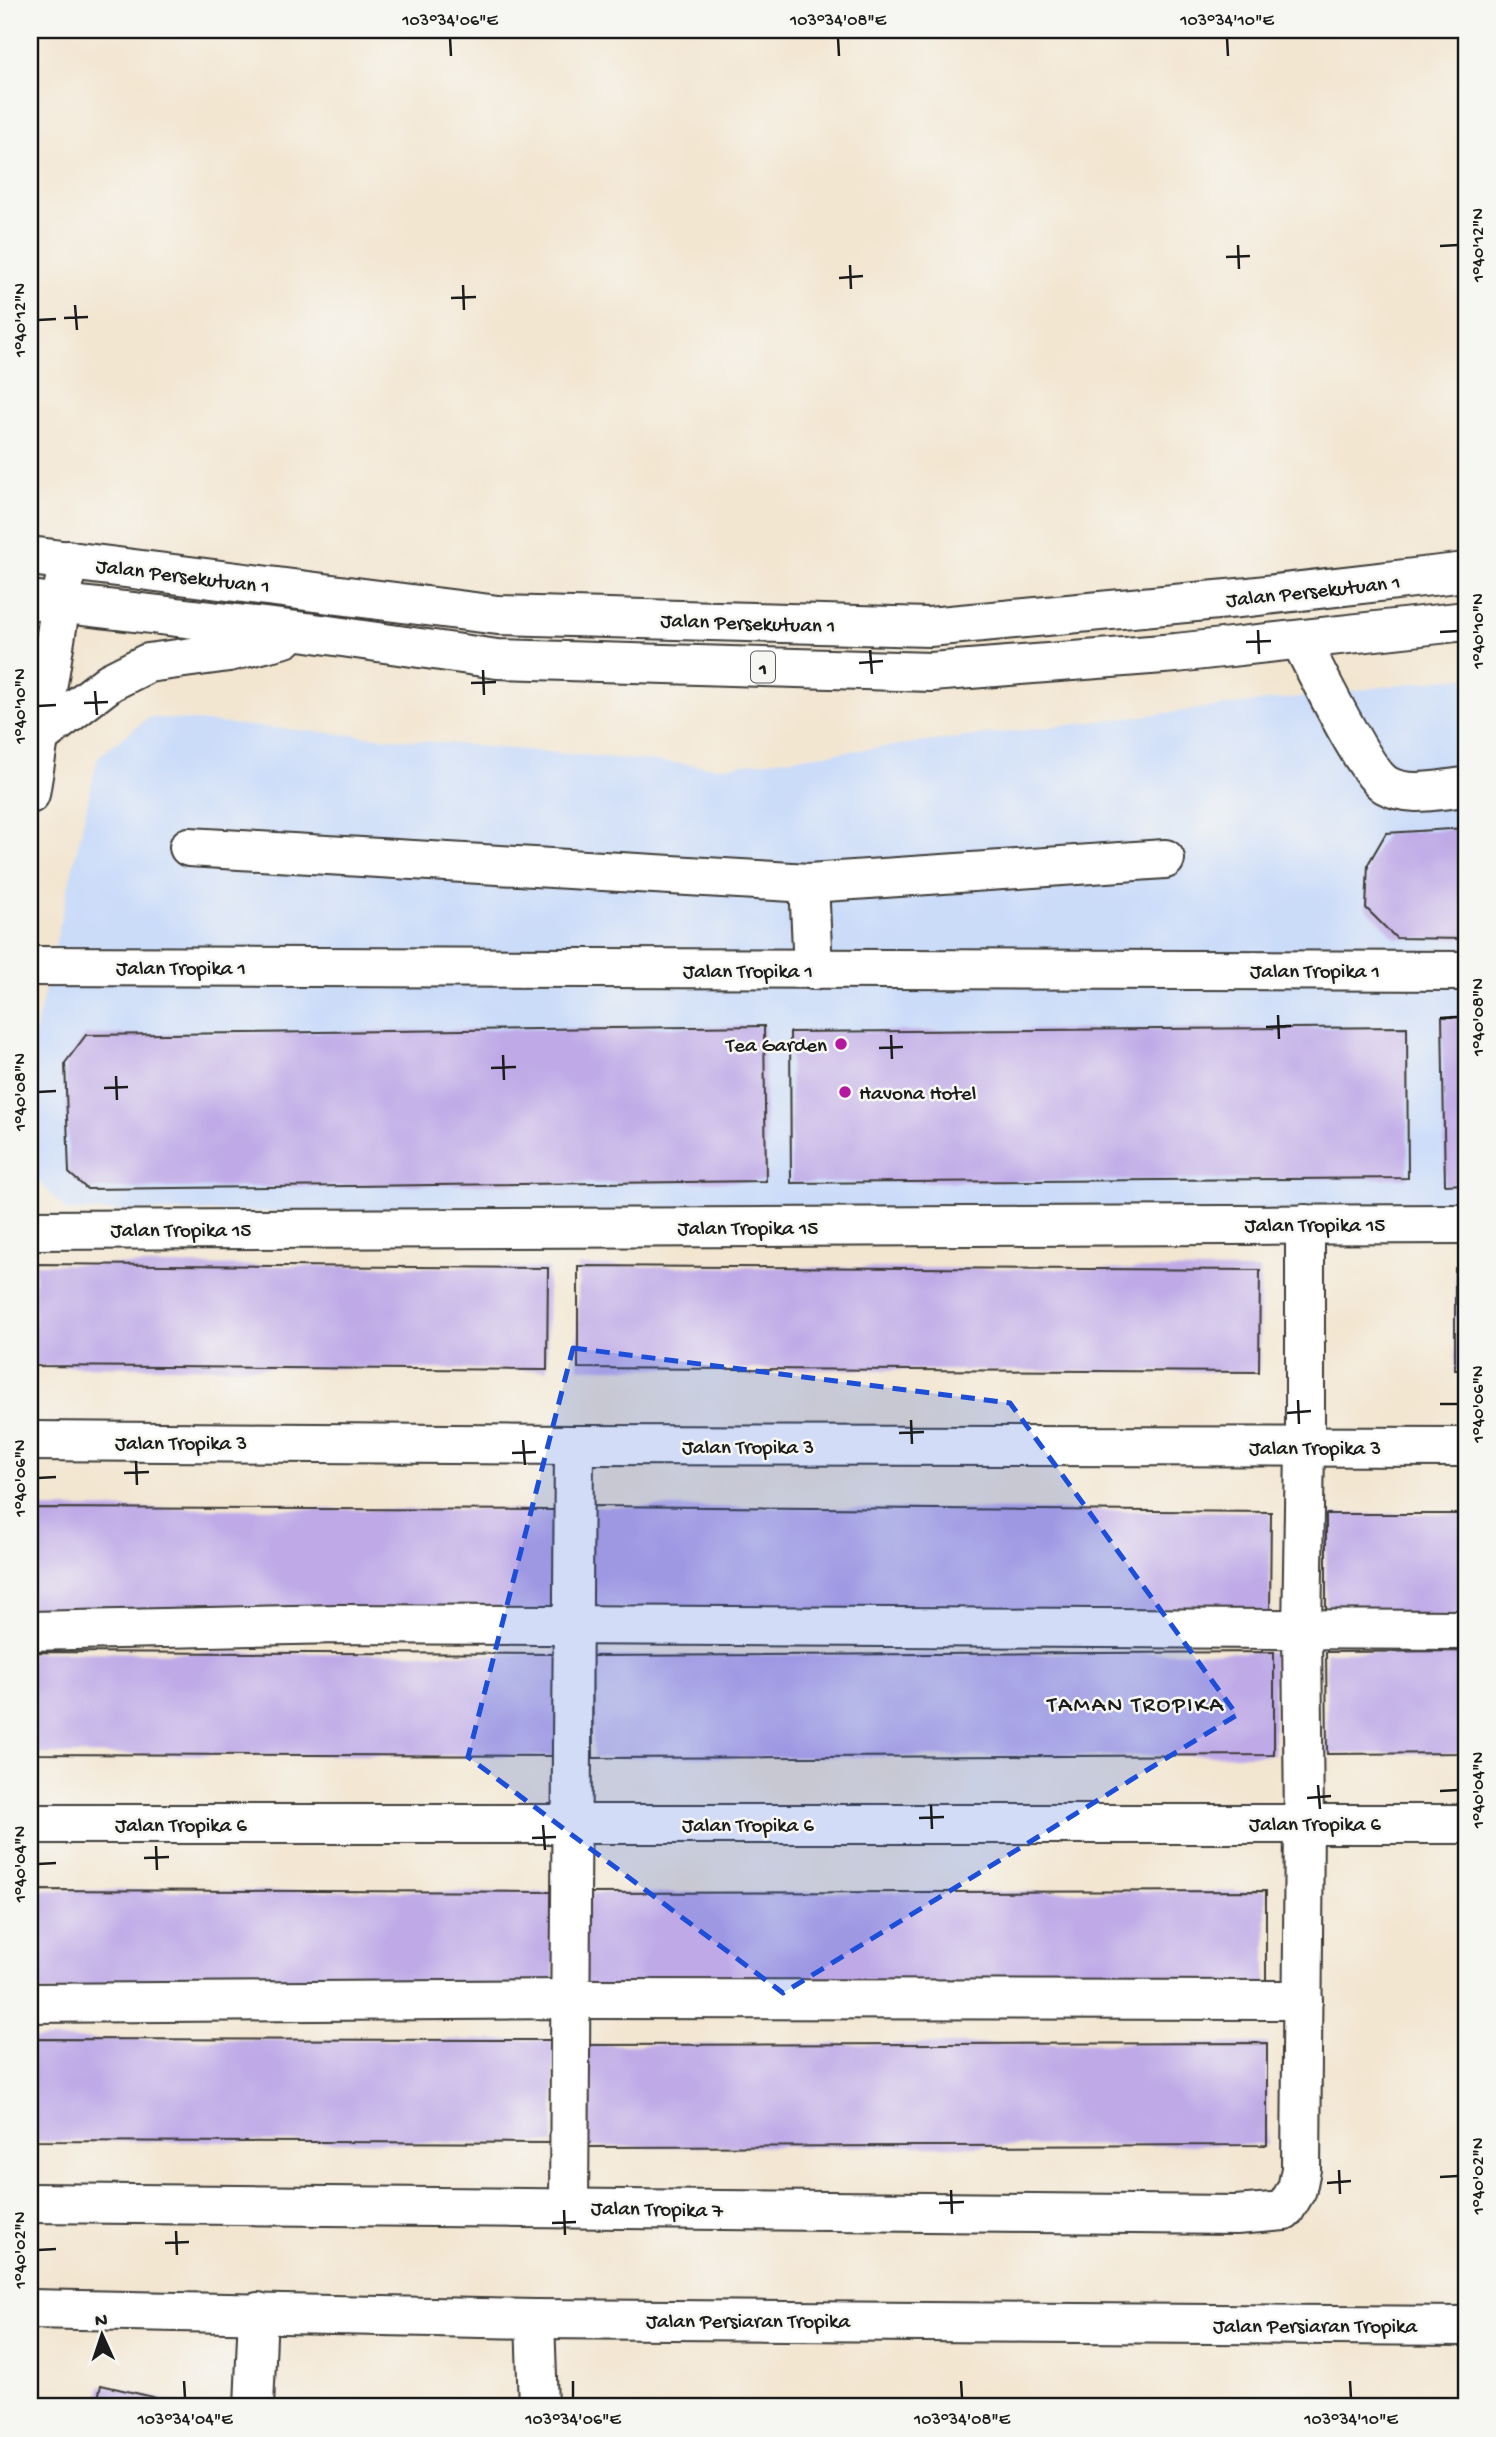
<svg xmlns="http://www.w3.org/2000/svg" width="1496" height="2437" font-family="'Gochi Hand',sans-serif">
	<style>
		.built { fill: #cbdcf9 }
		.building { fill: #bfaae7 }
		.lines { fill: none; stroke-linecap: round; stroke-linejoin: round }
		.minor-casing { stroke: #3c3a37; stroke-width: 42 }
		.highway-casing { stroke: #3c3a37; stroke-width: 42 }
		.minor { stroke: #fff; stroke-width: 38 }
		.highway { stroke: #fff; stroke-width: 38 }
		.marked { fill: #1d4ed8; fill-opacity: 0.2; stroke: #1d4ed8; stroke-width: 5; stroke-dasharray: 14 9; stroke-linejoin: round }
		.ticks { fill: none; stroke: #1c1c1c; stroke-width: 2.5 }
		.poi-dot { fill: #b5179e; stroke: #f6f6f2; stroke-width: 2.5 }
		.labels { text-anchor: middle; stroke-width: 5; stroke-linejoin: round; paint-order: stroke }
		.shield { fill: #f6f6f2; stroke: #5d5d5c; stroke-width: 2 }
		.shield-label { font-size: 19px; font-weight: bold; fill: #1c1c1c }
		.street-label { font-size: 21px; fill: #1c1c1c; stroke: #f6f6f2 }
		.poi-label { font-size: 21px; fill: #1c1c1c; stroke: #f6f6f2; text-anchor: end }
		.neighbourhood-label { font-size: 23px; letter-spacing: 2px; fill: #1c1c1c; stroke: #f6f6f2 }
		.neatline { fill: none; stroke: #1c1c1c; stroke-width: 2.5 }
		.ticks-label { font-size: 18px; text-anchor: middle; fill: #1c1c1c }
	</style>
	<rect width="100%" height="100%" fill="#f6f6f2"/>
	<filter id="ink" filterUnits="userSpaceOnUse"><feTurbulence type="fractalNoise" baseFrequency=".0143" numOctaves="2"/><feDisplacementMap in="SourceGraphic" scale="14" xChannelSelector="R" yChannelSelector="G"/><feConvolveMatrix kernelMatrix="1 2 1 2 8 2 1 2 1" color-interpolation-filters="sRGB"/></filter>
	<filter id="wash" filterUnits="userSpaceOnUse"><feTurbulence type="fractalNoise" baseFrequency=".00686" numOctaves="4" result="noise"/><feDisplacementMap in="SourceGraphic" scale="28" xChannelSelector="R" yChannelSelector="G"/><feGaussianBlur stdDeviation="1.57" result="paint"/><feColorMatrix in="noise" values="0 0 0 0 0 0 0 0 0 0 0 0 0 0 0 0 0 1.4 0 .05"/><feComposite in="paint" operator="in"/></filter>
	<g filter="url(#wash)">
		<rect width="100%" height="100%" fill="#f3e6d1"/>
		<polygon class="built" points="1466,677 1466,1216 66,1211 30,1171 30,1055 98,757 149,717 718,767"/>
		<g id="blocks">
			<g class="building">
				<polygon points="1466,828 1466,939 1396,938 1366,908 1368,864 1386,833"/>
				<polygon points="1442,1017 1466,1017 1466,1184 1445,1185"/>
				<polygon points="764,1026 766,1181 87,1189 69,1173 65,1063 86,1035"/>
				<polygon points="1407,1027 1408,1178 791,1183 790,1032"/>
				<polygon points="35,1264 548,1268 547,1370 34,1366"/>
				<polygon points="578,1266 1260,1270 1259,1372 578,1368"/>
				<rect x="1455" y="1268" width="11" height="102"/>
				<polygon points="589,1506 1271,1512 1270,1614 588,1608"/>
				<polygon points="30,1508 556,1510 555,1612 30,1611"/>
				<polygon points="1326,1514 1466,1514 1466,1617 1326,1616"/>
				<polygon points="1466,1651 1466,1753 1327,1754 1326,1652"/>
				<polygon points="30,1652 561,1654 561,1756 30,1754"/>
				<polygon points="1274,1652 1274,1755 593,1758 592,1656"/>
				<polygon points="30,1890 554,1892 554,1994 30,1992"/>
				<polygon points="1266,1891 1266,1993 584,1995 584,1893"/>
				<polygon points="30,2039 554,2040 554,2143 30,2141"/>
				<polygon points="1267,2043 1267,2145 585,2147 585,2045"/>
				<polygon points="101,2385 192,2406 192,2407 96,2407"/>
			</g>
		</g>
	</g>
	<g filter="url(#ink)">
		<use href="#blocks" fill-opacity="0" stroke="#3c3a37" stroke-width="2"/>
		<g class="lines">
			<defs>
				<g id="minor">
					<path d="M 1300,640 C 1315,668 1364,772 1386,785 C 1409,798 1441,789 1466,787"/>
					<polyline points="30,794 68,560"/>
					<polyline points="189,847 809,883 1165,859"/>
					<polyline points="809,883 813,970"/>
					<polyline points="30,966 1466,971"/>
					<polyline points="30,1230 1466,1224"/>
					<polyline points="30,1441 574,1445 1466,1447"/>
					<polyline points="30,1631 339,1624 1466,1630"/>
					<polyline points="30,1824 1466,1824"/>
					<polyline points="30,2003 570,1999 1303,2000"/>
					<polyline points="30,2203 1236,2215 1284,2211 1297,2189 1301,2169 1304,1823 1302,1631 1305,1447 1305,1224"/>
					<polyline points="569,2207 574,1445"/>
					<polyline points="30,2309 535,2319 1466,2326"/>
					<polyline points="535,2319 538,2407"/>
					<polyline points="254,2407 258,2312"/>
				</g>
				<g id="highway">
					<polyline points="30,556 498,615 929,627 1249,597 1466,572"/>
					<polyline points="30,600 307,632 497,659 931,672 1176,653 1466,621"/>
					<polyline points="41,735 110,682 148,663 229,652 285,638"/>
				</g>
			</defs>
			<use href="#minor" class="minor-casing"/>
			<use href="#highway" class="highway-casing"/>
			<use href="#minor" class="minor"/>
			<use href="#highway" class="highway"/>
		</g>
	</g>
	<path class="marked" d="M 573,1348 L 1010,1403 L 1237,1715 L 783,1993 L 468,1757 Z"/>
	<path class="ticks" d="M 450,38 L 451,56M 838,38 L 839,56M 1227,38 L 1228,56M 1238,245 L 1239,269M 1440,246 L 1458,245M 1226,257 L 1250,256M 850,265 L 851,289M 839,278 L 863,276M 463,285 L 464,310M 451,298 L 476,297M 75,305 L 77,330M 64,318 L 88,317M 38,320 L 56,319M 1258,630 L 1259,654M 1440,632 L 1458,631M 1246,642 L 1271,641M 870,650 L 872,674M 859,663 L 883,661M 483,670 L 484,695M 471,683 L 496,682M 95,691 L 97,715M 84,703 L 108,702M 38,706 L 56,705M 1278,1015 L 1279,1039M 1440,1018 L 1458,1017M 1266,1027 L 1291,1026M 891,1035 L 892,1059M 879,1048 L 903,1047M 503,1055 L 504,1080M 491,1068 L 516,1067M 116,1076 L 117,1100M 104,1088 L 128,1087M 38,1092 L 56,1091M 1298,1400 L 1299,1424M 1440,1404 L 1458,1404M 1287,1413 L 1311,1411M 911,1420 L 912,1444M 899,1433 L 924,1432M 523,1440 L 525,1465M 512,1453 L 536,1452M 136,1461 L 137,1485M 124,1473 L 149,1472M 38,1478 L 56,1477M 1318,1785 L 1320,1809M 1440,1791 L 1458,1790M 1307,1798 L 1331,1796M 931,1805 L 932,1829M 919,1818 L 944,1817M 543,1825 L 545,1850M 532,1838 L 556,1837M 156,1846 L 157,1870M 144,1858 L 169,1857M 38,1864 L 56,1863M 1339,2170 L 1340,2194M 1440,2177 L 1458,2176M 1327,2183 L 1351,2181M 951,2190 L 952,2214M 939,2203 L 964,2202M 564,2210 L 565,2235M 552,2223 L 576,2222M 176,2231 L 177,2255M 165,2243 L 189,2242M 38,2250 L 56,2249M 184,2381 L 185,2398M 573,2381 L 573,2398M 961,2381 L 962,2398M 1350,2381 L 1351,2398"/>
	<g class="poi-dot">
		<circle cx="841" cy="1044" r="7"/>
		<circle cx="845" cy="1092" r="7"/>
	</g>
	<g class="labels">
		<rect class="shield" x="751" y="651.5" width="24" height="31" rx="5"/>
		<g class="shield-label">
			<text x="763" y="674">1</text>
		</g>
		<g class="street-label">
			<text transform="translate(183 575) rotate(7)" y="7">Jalan Persekutuan 1</text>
			<text transform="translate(1313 590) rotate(-6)" y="7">Jalan Persekutuan 1</text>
			<text transform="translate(748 622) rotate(2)" y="7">Jalan Persekutuan 1</text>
			<text x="181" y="974">Jalan Tropika 1</text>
			<text x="748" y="977">Jalan Tropika 1</text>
			<text x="1315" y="977">Jalan Tropika 1</text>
			<text x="1315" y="1231">Jalan Tropika 15</text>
			<text x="748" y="1234">Jalan Tropika 15</text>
			<text x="181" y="1236">Jalan Tropika 15</text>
			<text x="181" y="1449">Jalan Tropika 3</text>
			<text x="748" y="1453">Jalan Tropika 3</text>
			<text x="1315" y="1454">Jalan Tropika 3</text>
			<text x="1315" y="1830">Jalan Tropika 6</text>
			<text x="181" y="1831">Jalan Tropika 6</text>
			<text x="748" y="1831">Jalan Tropika 6</text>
			<text transform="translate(657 2208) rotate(1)" y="7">Jalan Tropika 7</text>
			<text x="748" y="2327">Jalan Persiaran Tropika</text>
			<text x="1315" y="2332">Jalan Persiaran Tropika</text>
		</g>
		<g class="poi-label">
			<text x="827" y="1051">Tea Garden</text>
			<text x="859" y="1099" text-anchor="start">Havona Hotel</text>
		</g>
		<g class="neighbourhood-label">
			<text x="1136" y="1711">TAMAN TROPIKA</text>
		</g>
	</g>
	<rect width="1496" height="2437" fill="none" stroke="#f6f6f2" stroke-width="77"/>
	<g transform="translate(102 2335) rotate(357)" stroke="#f6f6f2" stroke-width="5" paint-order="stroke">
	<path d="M0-5L12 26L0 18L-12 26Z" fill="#1c1c1c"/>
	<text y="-10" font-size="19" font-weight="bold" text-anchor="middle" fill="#1c1c1c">N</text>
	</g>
	<rect x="38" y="38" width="1420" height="2360" class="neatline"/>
	<g class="ticks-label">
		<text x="450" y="25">103°34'06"E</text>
		<text x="838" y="25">103°34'08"E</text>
		<text x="1227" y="25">103°34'10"E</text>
		<text transform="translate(1477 245) rotate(-90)" y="6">1°40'12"N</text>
		<text transform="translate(19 320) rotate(-90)" y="6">1°40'12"N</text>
		<text transform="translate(1477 631) rotate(-90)" y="6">1°40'10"N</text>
		<text transform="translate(19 706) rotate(-90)" y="6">1°40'10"N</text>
		<text transform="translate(1477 1017) rotate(-90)" y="6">1°40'08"N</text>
		<text transform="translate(19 1092) rotate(-90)" y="6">1°40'08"N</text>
		<text transform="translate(1477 1404) rotate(-90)" y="6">1°40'06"N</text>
		<text transform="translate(19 1478) rotate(-90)" y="6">1°40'06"N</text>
		<text transform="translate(1477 1790) rotate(-90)" y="6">1°40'04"N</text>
		<text transform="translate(19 1864) rotate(-90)" y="6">1°40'04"N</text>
		<text transform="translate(1477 2176) rotate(-90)" y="6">1°40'02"N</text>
		<text transform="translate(19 2250) rotate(-90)" y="6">1°40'02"N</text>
		<text x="185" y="2424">103°34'04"E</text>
		<text x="573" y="2424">103°34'06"E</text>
		<text x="962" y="2424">103°34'08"E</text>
		<text x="1351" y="2424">103°34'10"E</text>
	</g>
</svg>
